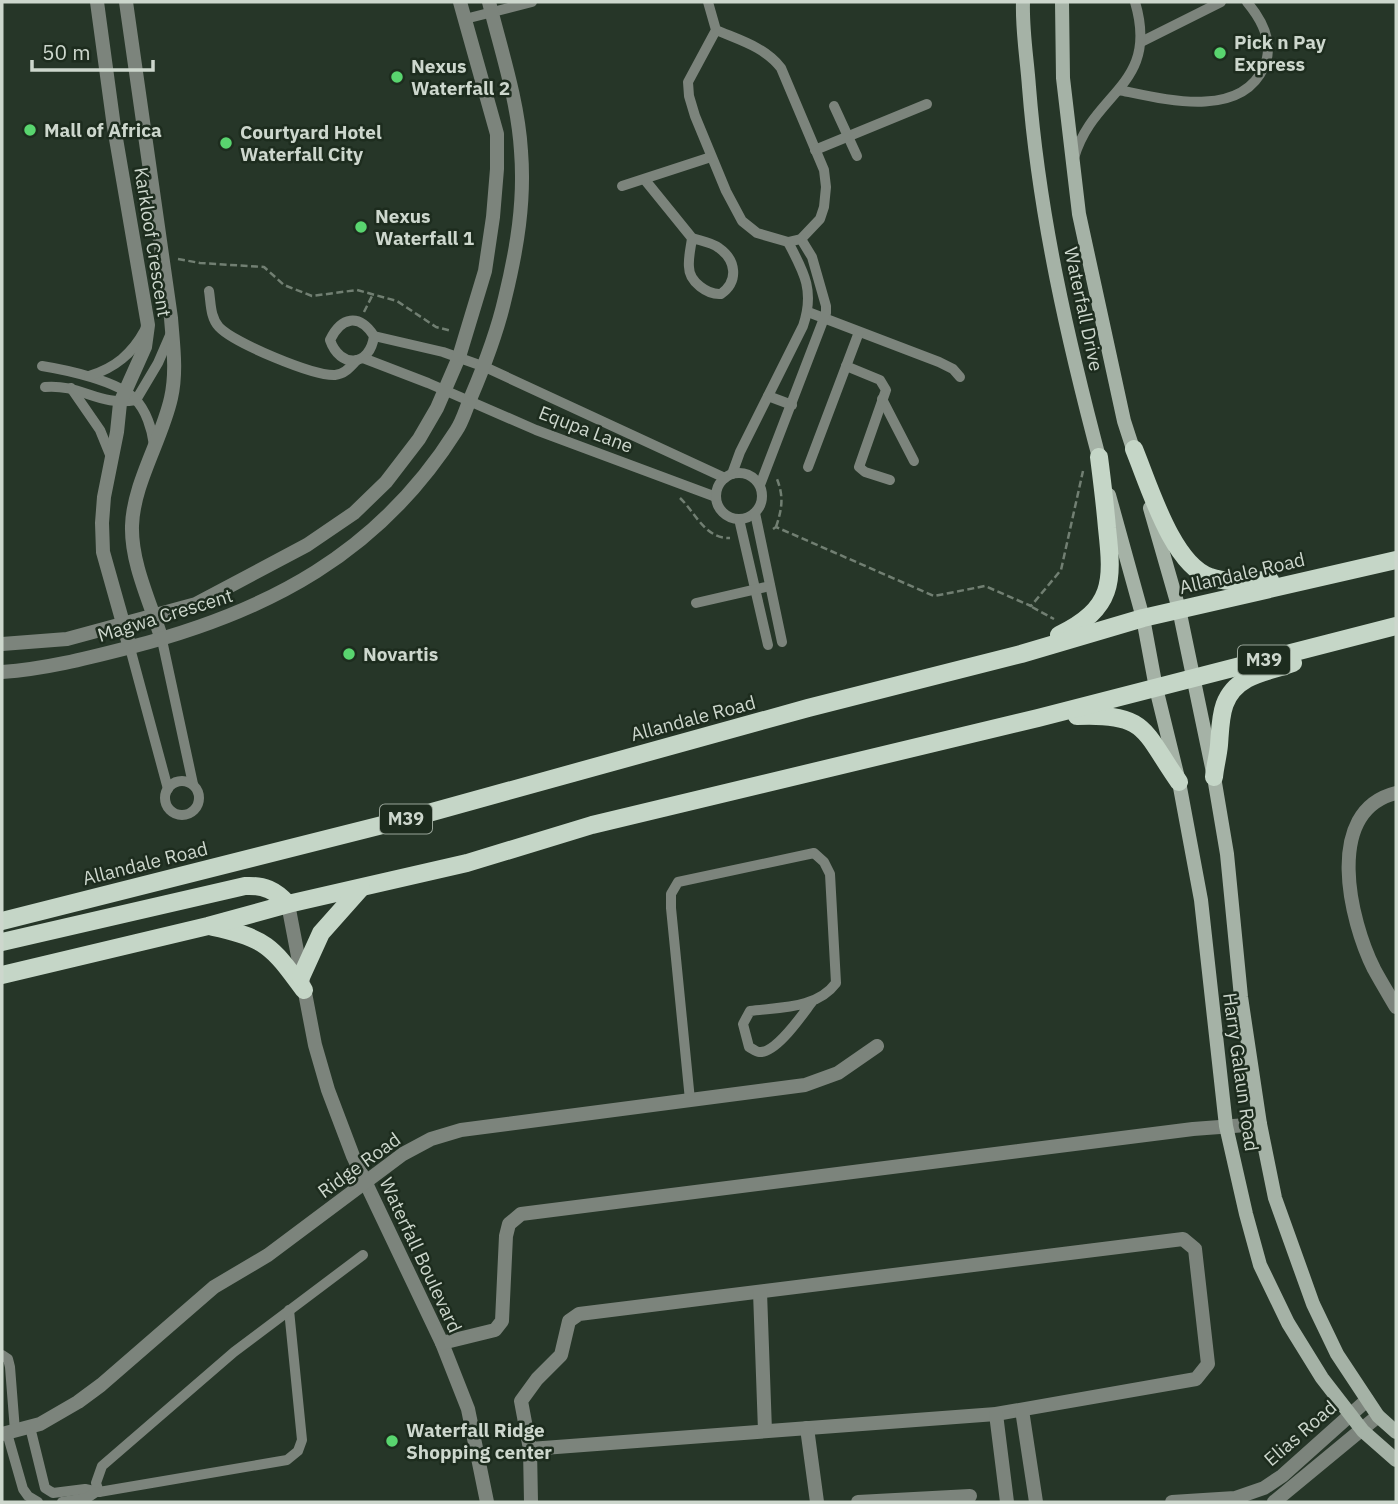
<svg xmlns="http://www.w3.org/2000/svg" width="1398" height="1504" font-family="'IBM Plex Sans',sans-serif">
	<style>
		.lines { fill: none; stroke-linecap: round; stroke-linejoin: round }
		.path { stroke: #717f72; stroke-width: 2.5; stroke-dasharray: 7 3.5; stroke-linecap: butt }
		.service { stroke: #7c847c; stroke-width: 10 }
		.minor { stroke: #7c847c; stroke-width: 14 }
		.tertiary { stroke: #7c847c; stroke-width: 14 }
		.secondary { stroke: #a5b2a6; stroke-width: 14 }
		.primary { stroke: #c5d6c7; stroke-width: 18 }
		.poi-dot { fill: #59d56f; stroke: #1d2c1e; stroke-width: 2.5 }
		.labels { text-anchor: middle; stroke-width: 5; stroke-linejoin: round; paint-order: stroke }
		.shield { fill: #1d2c1e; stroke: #98a498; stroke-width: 2 }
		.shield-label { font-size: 18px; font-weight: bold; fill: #cdd7cd }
		.poi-label { font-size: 19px; font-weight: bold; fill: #cdd7cd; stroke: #1d2c1e; text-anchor: start }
		.street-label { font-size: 19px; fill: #cdd7cd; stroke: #1d2c1e }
	</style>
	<rect width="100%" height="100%" fill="#263628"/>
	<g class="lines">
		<g class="path">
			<polyline points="178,259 200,263 264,267 284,285 312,296 357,290 397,301 436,327 452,331"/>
			<polyline points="364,312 373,294"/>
			<path d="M 680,498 C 695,512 705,539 730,538"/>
			<path d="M 776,527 C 782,509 784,497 777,479"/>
			<polyline points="773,529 776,527 934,596 985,586 1031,606 1061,570 1083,471"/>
			<polyline points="1032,607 1054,619"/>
		</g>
		<g class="service">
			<path d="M 708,2 L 716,30 L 688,82 L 689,96 L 695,116 L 726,191 L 742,221 L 757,233 L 788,242 L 801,239 L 820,219 L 824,207 L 826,187 L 824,170 L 781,68 C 765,47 739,40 716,30"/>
			<polyline points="465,19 532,2"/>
			<polyline points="1141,42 1221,2"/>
			<path d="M 1119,90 C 1163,99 1240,120 1264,67 C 1275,43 1262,20 1247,2"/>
			<polyline points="834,106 857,156"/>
			<polyline points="815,150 927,104"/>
			<path d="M 1074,158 C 1093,91 1160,86 1135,2"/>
			<path d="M 645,180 L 692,238 C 691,247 688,258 689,267 C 689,282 708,295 721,294 C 739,281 736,260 719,248 C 711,242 701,241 692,238"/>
			<polyline points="622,186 711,157"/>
			<path d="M 209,291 C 211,303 210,317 219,327 C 234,343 313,376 335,375 C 345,374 350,367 357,360"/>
			<polyline points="808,312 939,362 953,369 960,377"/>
			<path d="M 374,336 C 370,367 340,369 330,340 C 341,317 359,313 374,336 L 443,352 L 485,367 L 725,478"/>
			<polyline points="363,358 428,383 536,430 716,497"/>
			<path d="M 42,366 C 67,370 118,381 135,399 C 146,410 152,429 154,445"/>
			<polyline points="846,366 880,380 886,390 859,467 865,472 890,480"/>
			<path d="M 89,376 C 115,368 132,354 145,330"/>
			<path d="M 45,387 C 82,384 99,407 136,400 L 158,363 L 171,333"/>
			<polyline points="71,388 100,430 111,457"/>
			<polyline points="768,396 792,405"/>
			<polyline points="882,399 914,461"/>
			<polyline points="808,467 859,332"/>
			<circle cx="739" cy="496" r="23"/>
			<path d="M 732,474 L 740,452 L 803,326 C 815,291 804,272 788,242"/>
			<polyline points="760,485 826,313 826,306 812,257 801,239"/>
			<polyline points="755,513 782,642"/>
			<polyline points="739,519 768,645"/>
			<polyline points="696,603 770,586"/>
			<polyline points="162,640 193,784"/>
			<polyline points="130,648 168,789"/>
			<circle cx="182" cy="798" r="17"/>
			<path d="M 690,1100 L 671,908 L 671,894 L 678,882 L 814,853 L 824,862 L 830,874 L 836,983 C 817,1009 780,1007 750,1011 L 743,1024 L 749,1047 C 751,1048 757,1052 759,1052 C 776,1054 802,1015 812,1002"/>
			<polyline points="2,1355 8,1359 10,1367 15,1431"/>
			<polyline points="30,1427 45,1488 53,1493 85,1489 99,1492 287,1460 298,1451 302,1440 289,1310"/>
			<polyline points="7,1433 23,1489 28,1496 38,1502"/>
			<polyline points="99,1492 96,1483 102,1466 234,1352 363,1255"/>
			<polyline points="62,1502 87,1498 96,1492"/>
		</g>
		<g class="minor">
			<polyline points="97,2 114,127 148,325 145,347 120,403 117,432 104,497 102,523 103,552 130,648"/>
			<path d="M 126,2 L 171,318 C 173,345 177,371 171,398 C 162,439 133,484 132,526 C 131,564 151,604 162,640"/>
			<path d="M 1396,793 C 1323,811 1350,921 1374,969 C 1381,982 1389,995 1396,1007"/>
			<polyline points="288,904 315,1045 328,1090 353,1156 442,1343 468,1409 487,1502"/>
			<polygon points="1183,1239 1195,1249 1208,1364 1196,1379 996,1414 530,1449 521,1401 537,1379 561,1355 569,1321 579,1314"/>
			<polyline points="760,1292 765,1431"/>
			<polyline points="442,1343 495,1330 502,1321 506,1236 509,1224 521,1214 1193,1129 1260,1124"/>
			<polyline points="1022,1410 1036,1502"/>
			<polyline points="996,1414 1007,1502"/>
			<polyline points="807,1428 817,1502"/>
			<polyline points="2,1434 40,1424 78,1402 101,1385 214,1287 268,1255 403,1154 431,1139 461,1130 805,1085 838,1073 877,1046"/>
			<polyline points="530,1449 531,1502"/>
			<polyline points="858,1502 970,1496"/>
			<polyline points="1172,1502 1235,1498 1264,1488 1282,1476 1367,1400"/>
			<polyline points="1274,1502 1378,1416"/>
		</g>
		<g class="tertiary">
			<polyline points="2,644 67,639 196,604 307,545 354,513 386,482 419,439 437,408 459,357 485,271 493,217 497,169 497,134 460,2"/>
			<path d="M 2,672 C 46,669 88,658 131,647 C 268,612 379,553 456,431 C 463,421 466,408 471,397 C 485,364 497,333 505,298 C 517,249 525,201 521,151 C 518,101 501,50 489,2"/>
		</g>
		<g class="secondary">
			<path d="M 1023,2 C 1022,30 1027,59 1029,87 C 1039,215 1068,341 1101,465"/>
			<polyline points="1062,2 1063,78 1079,214 1124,421 1136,458"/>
			<polyline points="1109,495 1143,618 1156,688 1179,782 1201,900 1226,1126 1246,1214 1260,1265 1288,1323 1322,1378 1363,1431 1396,1460"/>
			<polyline points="1150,508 1179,609 1214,777 1227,854 1241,997 1260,1124 1275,1198 1313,1304 1337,1354 1378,1416 1396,1432"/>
		</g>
		<g class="primary">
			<path d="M 1134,449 C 1149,485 1172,564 1210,577 C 1229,584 1250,580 1270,580"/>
			<path d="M 1059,635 C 1114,608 1113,582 1107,528 C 1105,504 1102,481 1099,457"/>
			<path d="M 1077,716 C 1148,713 1143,731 1179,782"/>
			<path d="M 1214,777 C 1215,766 1218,756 1219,745 C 1221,718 1220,694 1247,679 C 1261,671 1278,669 1293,663"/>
			<polyline points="2,921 414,817 808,708 1021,654 1143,618 1396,560"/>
			<path d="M 213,927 C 267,938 273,948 304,990"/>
			<path d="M 2,942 L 245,886 C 264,885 275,890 288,904"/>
			<polyline points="2,975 208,926 288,904 467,863 592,825 1038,718 1396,626"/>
			<polyline points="301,977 321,933 361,888"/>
		</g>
	</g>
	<g class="poi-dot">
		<circle cx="1220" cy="53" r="7"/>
		<circle cx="397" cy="77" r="7"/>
		<circle cx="30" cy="130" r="7"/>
		<circle cx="226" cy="143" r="7"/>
		<circle cx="361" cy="227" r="7"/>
		<circle cx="349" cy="654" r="7"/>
		<circle cx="392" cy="1441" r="7"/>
	</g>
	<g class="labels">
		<g class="shield">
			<rect x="1238" y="645.5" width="52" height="29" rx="5"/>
			<rect x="380" y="804.5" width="52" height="29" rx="5"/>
		</g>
		<g class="shield-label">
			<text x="1264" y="666">M39</text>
			<text x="406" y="825">M39</text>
		</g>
		<g class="poi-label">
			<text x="1234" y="49">Pick n Pay<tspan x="1234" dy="22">Express</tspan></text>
			<text x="411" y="73">Nexus<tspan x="411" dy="22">Waterfall 2</tspan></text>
			<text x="44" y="137">Mall of Africa</text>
			<text x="240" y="139">Courtyard Hotel<tspan x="240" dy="22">Waterfall City</tspan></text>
			<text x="375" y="223">Nexus<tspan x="375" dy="22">Waterfall 1</tspan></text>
			<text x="363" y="661">Novartis</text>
			<text x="406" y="1437">Waterfall Ridge<tspan x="406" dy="22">Shopping center</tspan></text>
		</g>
		<g class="street-label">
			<text transform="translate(153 242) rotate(81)" y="7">Karkloof Crescent</text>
			<text transform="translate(1084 309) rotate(78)" y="7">Waterfall Drive</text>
			<text transform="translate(586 429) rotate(21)" y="7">Equpa Lane</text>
			<text transform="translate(1242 573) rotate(-13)" y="7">Allandale Road</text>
			<text transform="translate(165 615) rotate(-17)" y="7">Magwa Crescent</text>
			<text transform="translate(693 718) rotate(-15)" y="7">Allandale Road</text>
			<text transform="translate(145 863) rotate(-14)" y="7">Allandale Road</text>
			<text transform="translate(1241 1072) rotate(82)" y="7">Harry Galaun Road</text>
			<text transform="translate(359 1165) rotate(-36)" y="7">Ridge Road</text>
			<text transform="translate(421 1255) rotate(65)" y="7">Waterfall Boulevard</text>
			<text transform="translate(1300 1433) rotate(-41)" y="7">Elias Road</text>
		</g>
	</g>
	<rect width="1398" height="1504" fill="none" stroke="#cdd7cd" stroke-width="7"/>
	<path d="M32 60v10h121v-10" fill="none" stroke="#cdd7cd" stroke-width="3.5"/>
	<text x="42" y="60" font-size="21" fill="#cdd7cd" stroke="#1d2c1e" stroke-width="5" paint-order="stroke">50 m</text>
</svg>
